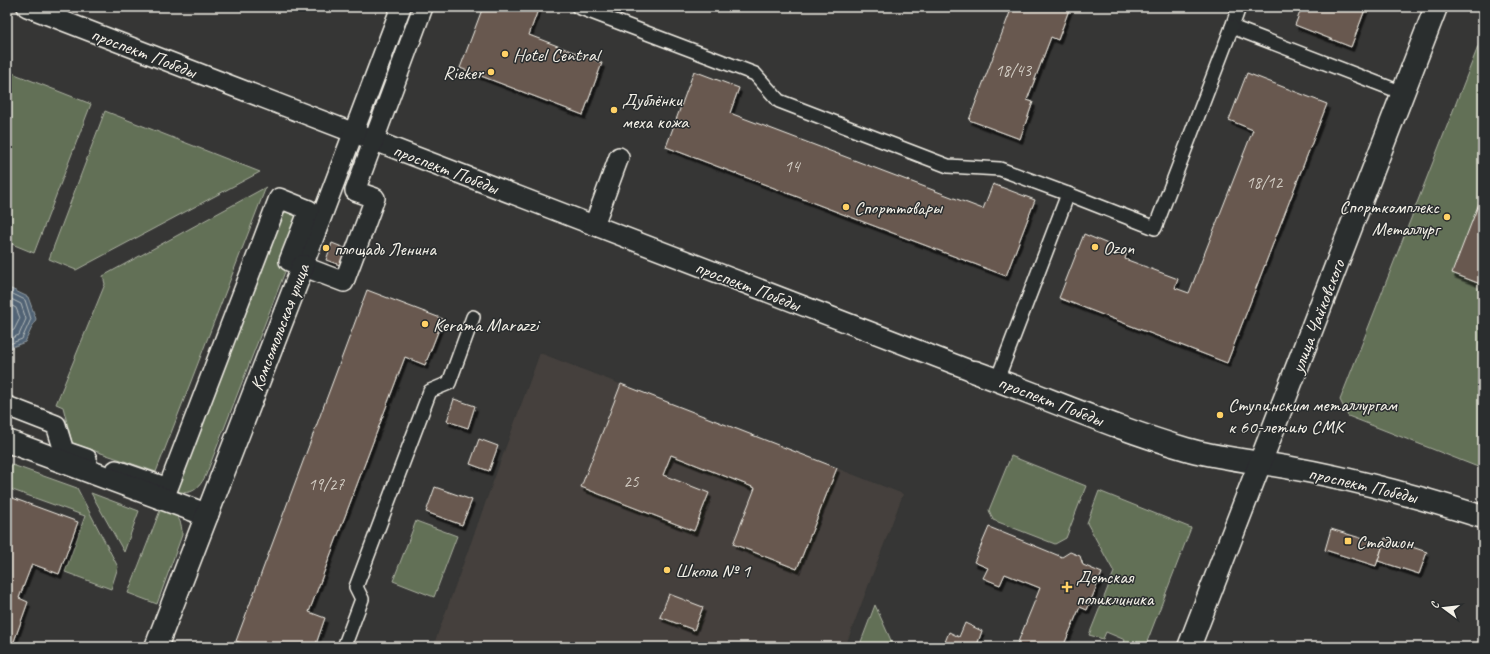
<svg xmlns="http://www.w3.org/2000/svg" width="1490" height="654" font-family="Caveat,sans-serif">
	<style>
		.built { fill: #45403d }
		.green { fill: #626f57; stroke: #abb0a0 }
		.water { fill: #516474; stroke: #929ca2 }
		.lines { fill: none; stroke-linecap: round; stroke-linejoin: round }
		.shore { stroke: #b3b9ba; stroke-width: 1 }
		.building { fill: #685850; stroke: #f4f1e8; filter: url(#shadow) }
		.service-casing { stroke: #f4f1e8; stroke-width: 16 }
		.pedestrian-casing { stroke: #f4f1e8; stroke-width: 22 }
		.minor-casing { stroke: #f4f1e8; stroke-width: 25 }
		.secondary-casing { stroke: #f4f1e8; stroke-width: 25 }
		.service { stroke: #2a2d2e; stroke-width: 13 }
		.pedestrian { stroke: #2a2d2e; stroke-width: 19 }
		.minor { stroke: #2a2d2e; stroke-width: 22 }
		.secondary { stroke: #2a2d2e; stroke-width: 22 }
		.poi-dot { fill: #ffd166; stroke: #2a2d2e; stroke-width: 1.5 }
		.labels { text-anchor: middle; stroke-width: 3; stroke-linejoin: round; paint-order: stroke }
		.number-label { font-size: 17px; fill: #d1cbc2 }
		.street-label { font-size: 19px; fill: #f4f1e8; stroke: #2a2d2e }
		.poi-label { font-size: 19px; fill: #f4f1e8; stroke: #2a2d2e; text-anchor: start }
	</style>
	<defs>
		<filter id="shadow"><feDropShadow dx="2.5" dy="4.5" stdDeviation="0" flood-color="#0009"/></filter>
	</defs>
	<rect width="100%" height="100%" fill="#363635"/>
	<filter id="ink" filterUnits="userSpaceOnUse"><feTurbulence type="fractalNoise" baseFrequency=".025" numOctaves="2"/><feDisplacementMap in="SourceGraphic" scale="8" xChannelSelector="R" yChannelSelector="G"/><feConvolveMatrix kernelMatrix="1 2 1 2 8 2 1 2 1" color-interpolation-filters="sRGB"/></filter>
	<g filter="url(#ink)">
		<polygon class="built" points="540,353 903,494 845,647 433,647"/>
		<g class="green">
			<polygon points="1483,34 1483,469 1348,416 1340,400"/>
			<polygon points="7,71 91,104 34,253 7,242"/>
			<polygon points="105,111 260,172 76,270 49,259"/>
			<polygon points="266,187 156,472 72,443 63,407 56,404 105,284 103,276"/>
			<path d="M 279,198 L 309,210 L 206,475 C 196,494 188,496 168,488 Z"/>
			<polygon points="1011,456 1086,486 1066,538 1055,544 993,520 989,510"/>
			<polygon points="7,463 77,488 118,567 111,589 65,572 85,516 7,488"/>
			<polygon points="1099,491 1191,528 1145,647 1122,647 1125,640 1106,632 1103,639 1089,635 1114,572 1087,523"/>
			<polygon points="91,493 139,511 124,552"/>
			<path d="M 161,508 C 176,514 182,517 182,535 L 157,604 L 128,593 Z"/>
			<polygon points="416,521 457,536 434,597 393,581"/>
			<polygon points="875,605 894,647 859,647"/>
		</g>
		<polygon class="water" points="7,287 28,297 36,319 25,342 7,349"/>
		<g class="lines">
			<g class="shore">
				<polyline points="7,291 25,300 31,319 22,339 7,345"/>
				<polyline points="7,297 21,304 26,319 19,335 7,340"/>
				<polyline points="7,303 16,308 20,318 14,330 7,333"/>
			</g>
		</g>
		<g class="building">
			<polygon points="483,7 539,7 529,35 602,63 583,115 460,68"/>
			<polygon points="1012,7 1070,7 1058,40 1051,37 1027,100 1033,102 1020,139 969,120"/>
			<polygon points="1302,7 1366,7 1351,47 1295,25"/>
			<polygon points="694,71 739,88 730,113 983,209 993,184 1035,200 1006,276 666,147"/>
			<polygon points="1247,73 1327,104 1227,363 1059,298 1084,234 1127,252 1125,259 1178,279 1175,288 1189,293 1253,130 1229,120"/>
			<polygon points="1483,193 1483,285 1452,273"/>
			<polygon points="332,243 347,249 340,265 326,260"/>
			<polygon points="367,290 443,319 425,365 405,357 309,612 325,618 315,647 253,647 236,641"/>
			<polygon points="621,384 837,468 797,569 733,544 755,488 671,455 663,475 709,493 694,531 581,487"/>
			<polygon points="454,399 475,406 468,428 447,421"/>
			<polygon points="479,439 498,446 489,471 470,464"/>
			<polygon points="435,487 472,500 462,525 426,512"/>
			<polygon points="7,496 78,522 59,574 32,564 19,598 28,602 12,647 7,647"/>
			<polygon points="989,527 1062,557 1070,552 1080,556 1083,565 1102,573 1087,610 1080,607 1063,647 1016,647 1040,588 1005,574 1000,585 983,578 988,568 974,562"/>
			<polygon points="1331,529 1383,545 1376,566 1325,550"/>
			<polygon points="1385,538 1427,552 1419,574 1378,561"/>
			<polygon points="669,594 703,607 694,630 660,617"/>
			<polygon points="965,623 982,631 977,645 982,647 943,647 949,632 959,637"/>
		</g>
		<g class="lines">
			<defs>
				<g id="service">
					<polyline points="578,7 755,74 779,101 948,166 1000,169 1068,194 997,380"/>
					<polyline points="1239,7 1232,27 1403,93"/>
					<polyline points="1068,194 1155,228 1232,27"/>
					<polyline points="344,647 362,599 356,587 430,391 449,383 473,317"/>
				</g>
				<g id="pedestrian">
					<polyline points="27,7 975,372"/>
					<polyline points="594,225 619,157"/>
					<polyline points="303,266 401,7"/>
					<polyline points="7,406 56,425 64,451 87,459"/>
					<polyline points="116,470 168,488 279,198 309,210 289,261 344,282 375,198 355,191 423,7"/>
				</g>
				<g id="minor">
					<path d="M 975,372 C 1045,397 1114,428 1186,449 C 1210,456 1236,459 1261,463"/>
					<polyline points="7,441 207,515"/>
					<polyline points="156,647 303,266"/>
				</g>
				<g id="secondary">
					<path d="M 1261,463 C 1337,474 1410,494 1483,517"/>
					<polyline points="1189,647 1436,7"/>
				</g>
			</defs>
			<use href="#service" class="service-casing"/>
			<use href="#pedestrian" class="pedestrian-casing"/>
			<use href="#minor" class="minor-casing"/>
			<use href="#secondary" class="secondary-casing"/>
			<use href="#service" class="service"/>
			<use href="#pedestrian" class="pedestrian"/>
			<use href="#minor" class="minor"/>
			<use href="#secondary" class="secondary"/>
		</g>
	</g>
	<g class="poi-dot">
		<circle cx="505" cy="54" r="4"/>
		<circle cx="491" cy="72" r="4"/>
		<circle cx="614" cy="110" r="4"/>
		<circle cx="846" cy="207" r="4"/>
		<circle cx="1447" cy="217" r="4"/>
		<circle cx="1095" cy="247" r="4"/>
		<circle cx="326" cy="248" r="4"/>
		<circle cx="425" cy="324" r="4"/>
		<circle cx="1220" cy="415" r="4"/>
		<rect x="1344" y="537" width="8" height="8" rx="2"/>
		<circle cx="667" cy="570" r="4"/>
		<path d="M1065 581h4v4h4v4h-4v4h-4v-4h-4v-4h4z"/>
	</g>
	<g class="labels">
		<g class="number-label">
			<text x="1013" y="76">18/43</text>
			<text x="792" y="172">14</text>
			<text x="1264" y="188">18/12</text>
			<text x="631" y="487">25</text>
			<text x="326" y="490">19/27</text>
		</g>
		<g class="street-label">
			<text transform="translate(144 52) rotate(21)" y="7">проспект Победы</text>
			<text transform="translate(446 168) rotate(21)" y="7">проспект Победы</text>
			<text transform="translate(748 285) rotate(21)" y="7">проспект Победы</text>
			<text transform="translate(1317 316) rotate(-69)" y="7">улица Чайковского</text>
			<text transform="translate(279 327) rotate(-69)" y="7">Комсомольская улица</text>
			<text transform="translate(1051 400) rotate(21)" y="7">проспект Победы</text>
			<text transform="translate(1363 484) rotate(13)" y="7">проспект Победы</text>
		</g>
		<g class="poi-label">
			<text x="513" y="61">Hotel Central</text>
			<text x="483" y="79" text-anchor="end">Rieker</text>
			<text x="622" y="106">Дублёнки<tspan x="622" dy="22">меха кожа</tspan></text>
			<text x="1439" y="213" text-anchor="end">Спорткомплекс<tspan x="1439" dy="22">Металлург</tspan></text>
			<text x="854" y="214">Спорттовары</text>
			<text x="1103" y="254">Ozon</text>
			<text x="334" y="255">площадь Ленина</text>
			<text x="433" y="331">Kerama Marazzi</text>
			<text x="1228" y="411">Ступинским металлургам<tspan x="1228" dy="22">к 60-летию СМК</tspan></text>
			<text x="1356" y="548">Стадион</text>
			<text x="675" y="577">Школа № 1</text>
			<text x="1076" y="583">Детская<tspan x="1076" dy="22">поликлиника</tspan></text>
		</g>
	</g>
	<rect width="1490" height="654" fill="none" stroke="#2a2d2e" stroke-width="24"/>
	<rect x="12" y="12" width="1466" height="630" fill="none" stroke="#f4f1e8" stroke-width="1.5" filter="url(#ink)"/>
	<g transform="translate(1444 608) rotate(285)" stroke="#2a2d2e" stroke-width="3" paint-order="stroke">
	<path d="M0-3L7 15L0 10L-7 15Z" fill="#f4f1e8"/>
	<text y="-6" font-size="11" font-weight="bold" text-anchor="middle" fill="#f4f1e8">С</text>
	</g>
</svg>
